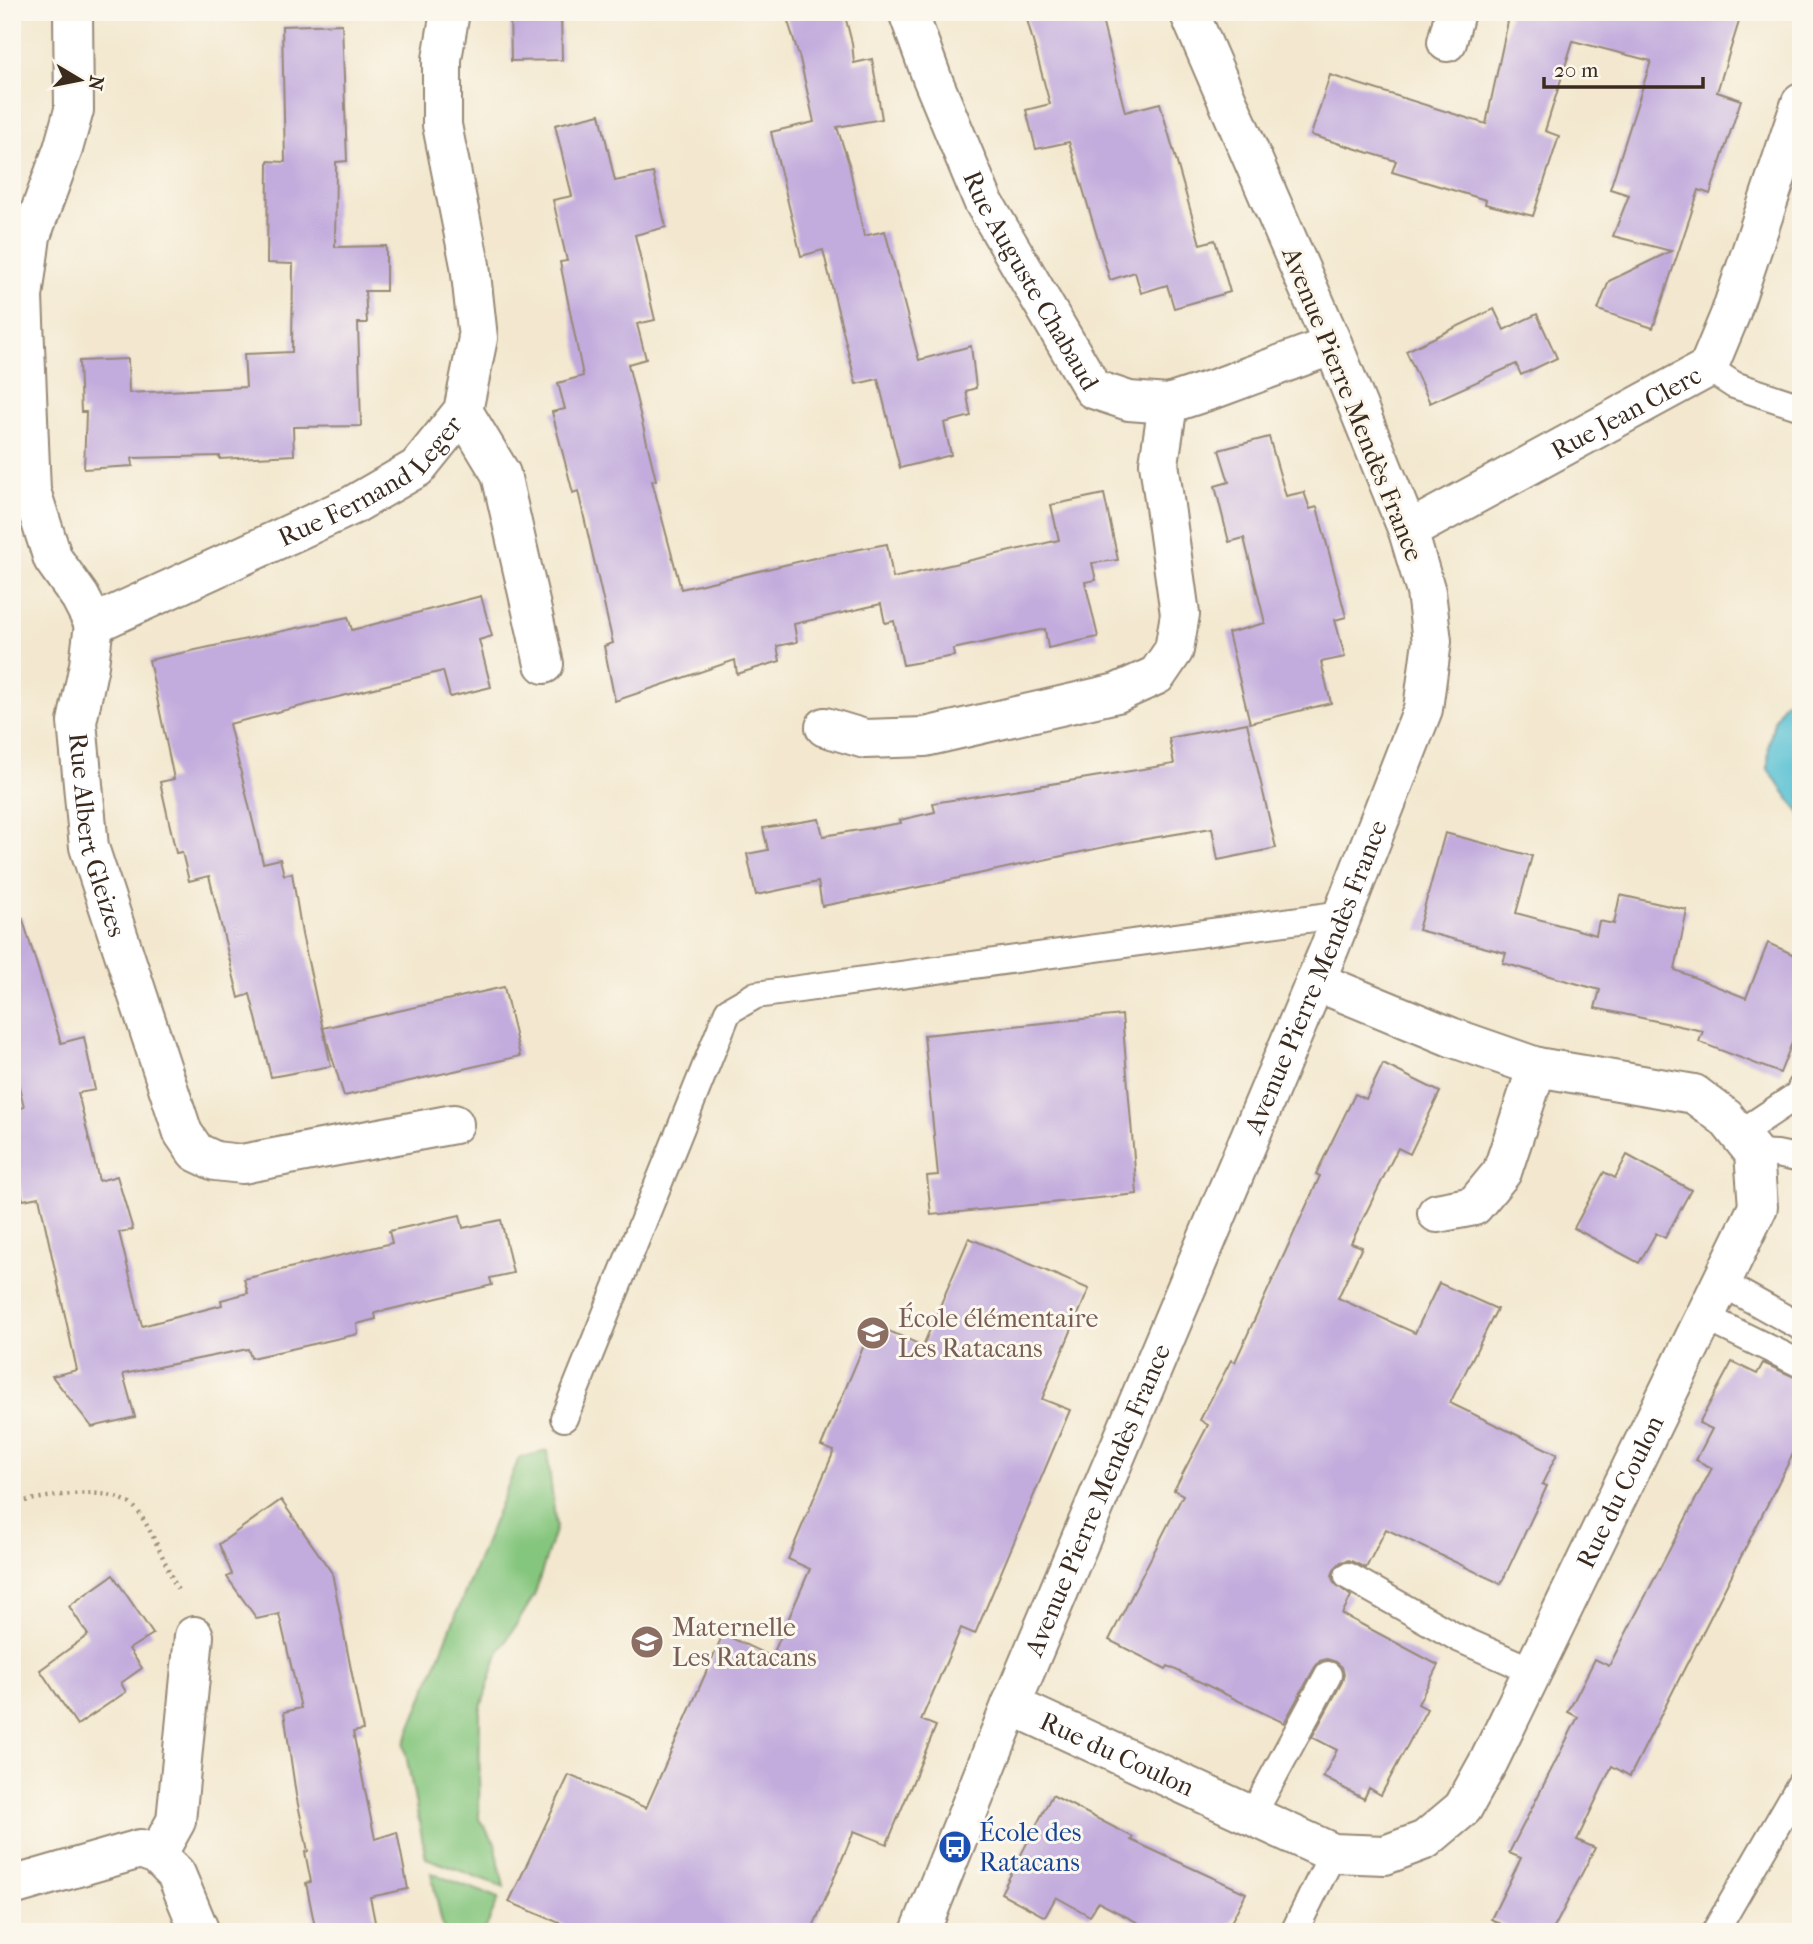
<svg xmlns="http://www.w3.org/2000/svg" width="1813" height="1944" font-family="'IM FELL French Canon',serif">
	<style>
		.green { fill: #85c67e; stroke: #60784e; stroke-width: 2 }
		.water { fill: #58c1d4; stroke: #4a7679; stroke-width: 2 }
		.building { fill: #c2acdd }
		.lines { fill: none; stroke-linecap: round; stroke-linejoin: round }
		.service-casing { stroke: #978976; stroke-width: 30 }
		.minor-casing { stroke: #978976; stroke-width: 42 }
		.path { stroke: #978976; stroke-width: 4.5; stroke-dasharray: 2 5; stroke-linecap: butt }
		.service { stroke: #fff; stroke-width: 26 }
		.minor { stroke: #fff; stroke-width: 38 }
		.labels { text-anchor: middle; stroke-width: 6; stroke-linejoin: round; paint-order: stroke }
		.street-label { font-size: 26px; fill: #3b2a1e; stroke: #fbf7ec }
		.education-label { font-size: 26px; fill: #785e54; stroke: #fbf7ec; text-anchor: start }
		.transit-label { font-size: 26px; fill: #164399; stroke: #fbf7ec; text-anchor: start }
	</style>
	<rect width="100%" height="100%" fill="#fbf7ec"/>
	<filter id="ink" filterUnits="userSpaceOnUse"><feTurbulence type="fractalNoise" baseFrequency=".0143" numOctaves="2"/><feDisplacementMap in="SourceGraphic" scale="14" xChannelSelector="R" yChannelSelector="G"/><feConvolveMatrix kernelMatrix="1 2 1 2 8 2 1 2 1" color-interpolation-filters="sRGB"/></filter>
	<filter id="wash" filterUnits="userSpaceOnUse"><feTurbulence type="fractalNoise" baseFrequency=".00686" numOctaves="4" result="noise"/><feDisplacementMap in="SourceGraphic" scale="28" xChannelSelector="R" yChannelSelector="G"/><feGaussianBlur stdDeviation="1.57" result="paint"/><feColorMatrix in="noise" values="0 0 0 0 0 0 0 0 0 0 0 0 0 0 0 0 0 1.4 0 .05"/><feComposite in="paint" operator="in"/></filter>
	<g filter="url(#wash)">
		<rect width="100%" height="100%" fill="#f3e8cf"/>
		<g class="green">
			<polygon points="547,1451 556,1527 534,1596 498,1654 480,1711 479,1819 495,1843 504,1887 426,1858 404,1744 519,1458"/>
			<polygon points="431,1873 499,1898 484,1932 444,1932"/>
		</g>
		<polygon class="water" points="1800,690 1801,690 1801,815 1768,769 1769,744 1774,721 1783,704"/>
		<g id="blocks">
			<g class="building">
				<polygon points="510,12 561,12 562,60 511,61"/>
				<polygon points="785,12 844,12 852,43 854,63 872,59 882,119 837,127 849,164 864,236 885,231 919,360 971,346 976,388 966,391 971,416 944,423 951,455 900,468 878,379 856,384 823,250 801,256 771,132 814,122 800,59"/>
				<polygon points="1025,12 1100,12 1125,112 1160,103 1200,244 1215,240 1230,292 1174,308 1167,285 1141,293 1135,272 1110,280 1069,142 1036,149 1026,110 1050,104"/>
				<polygon points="1510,12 1742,12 1717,92 1741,100 1710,194 1699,190 1653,328 1598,310 1609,281 1671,251 1613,236 1629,195 1610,189 1651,61 1573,41 1545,131 1559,136 1533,216 1485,204 1486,200 1392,172 1396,161 1311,135 1330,75 1486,124"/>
				<polygon points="342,24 347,161 336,162 335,247 386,246 386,291 365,291 367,323 358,323 361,426 293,427 294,455 220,459 220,456 132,458 133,466 84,469 86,412 81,412 79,361 128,359 129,393 246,387 244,354 292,352 293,264 267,263 268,161 285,162 282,26"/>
				<polygon points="600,114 615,181 653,173 666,227 635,235 655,320 637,324 646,359 628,364 656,480 652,481 681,589 823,556 887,544 893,578 1059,540 1051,505 1104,494 1118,560 1092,563 1096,580 1085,582 1098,637 1048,648 1045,629 953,649 954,656 903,665 894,621 885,623 881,604 794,624 797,642 777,646 780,661 737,674 735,660 615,701 604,646 613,643 578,491 573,493 552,412 565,409 558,383 583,376 560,262 567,261 553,200 572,196 555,125"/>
				<polygon points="1494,309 1504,330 1537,314 1557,358 1521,375 1516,364 1430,403 1406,351"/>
				<polygon points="1269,437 1286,496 1304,492 1310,509 1317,507 1346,617 1335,620 1345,657 1321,662 1331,703 1250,723 1228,633 1265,623 1244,538 1229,542 1215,486 1229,482 1219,450"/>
				<polygon points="481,596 492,636 479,640 491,687 450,697 443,671 229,724 263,863 280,859 284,875 292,873 302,934 331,1066 271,1077 250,994 239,998 209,876 189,881 182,852 176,853 160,782 174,779 149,660 348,617 352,630"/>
				<polygon points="1247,723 1276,848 1218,860 1212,828 1128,842 945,881 945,882 822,906 818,882 756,895 747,854 768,850 763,828 819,819 823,836 901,823 900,820 935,812 933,803 1174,764 1169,738"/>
				<polygon points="1445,833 1532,856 1516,913 1596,935 1599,921 1614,924 1620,895 1687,910 1675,970 1746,998 1768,943 1801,958 1801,1020 1780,1073 1699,1042 1703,1031 1595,1008 1600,990 1503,963 1506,953 1418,930"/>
				<polygon points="22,917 61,1043 84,1037 95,1090 78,1093 99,1181 117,1176 133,1230 119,1232 142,1326 222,1305 221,1300 248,1293 244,1279 392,1243 389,1231 460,1215 463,1228 501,1220 513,1273 490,1278 492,1285 375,1313 376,1319 357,1324 358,1334 251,1358 248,1349 123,1374 135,1417 92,1427 52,1376 77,1370 39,1197 23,1200 12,1156 12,1110 24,1107 12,1058 12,918"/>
				<polygon points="504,987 520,1056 344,1096 323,1028"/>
				<polygon points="1122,1015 1137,1194 931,1215 927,1176 938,1175 924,1035"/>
				<polygon points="1383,1064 1440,1092 1410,1154 1398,1148 1351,1243 1362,1247 1338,1298 1415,1333 1439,1283 1497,1309 1450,1403 1557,1454 1542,1484 1547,1486 1501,1584 1386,1529 1366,1568 1349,1560 1341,1562 1335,1568 1332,1575 1334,1583 1351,1596 1342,1614 1438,1665 1418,1704 1427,1709 1381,1795 1369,1788 1364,1799 1323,1777 1337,1750 1312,1737 1342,1682 1344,1674 1342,1667 1336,1662 1327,1659 1320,1661 1315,1667 1284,1723 1168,1666 1166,1669 1109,1640 1183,1495 1174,1490 1208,1425 1200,1420 1231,1360 1235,1362 1320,1176 1316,1174 1355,1094 1366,1099"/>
				<polygon points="1627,1155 1691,1190 1665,1238 1656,1233 1639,1263 1574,1228 1604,1172 1615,1178"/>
				<polygon points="969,1238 1089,1289 1042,1399 1070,1410 975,1634 961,1628 921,1720 936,1726 887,1844 854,1831 811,1932 581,1932 509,1902 569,1775 646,1808 723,1634 772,1657 810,1569 788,1559 834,1451 821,1446 873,1324 923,1346"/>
				<polygon points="1732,1362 1757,1374 1763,1363 1801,1380 1801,1438 1630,1776 1612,1766 1577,1840 1595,1848 1552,1932 1516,1932 1491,1919 1521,1858 1509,1853 1578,1717 1568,1712 1595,1659 1609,1666 1712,1468 1696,1460 1712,1429 1699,1423"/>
				<polygon points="281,1500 332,1573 363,1730 353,1732 375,1839 397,1832 408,1889 370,1897 377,1932 316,1932 306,1883 311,1882 305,1852 308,1851 296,1795 284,1712 301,1708 279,1614 257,1619 227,1577 232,1574 219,1544"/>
				<polygon points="113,1575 153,1634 129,1649 142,1668 121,1683 126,1692 77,1725 40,1670 88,1635 69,1606"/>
				<polygon points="1052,1795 1133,1837 1131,1840 1246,1893 1226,1932 1156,1932 1098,1902 1090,1916 1056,1897 1045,1917 1001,1893"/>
			</g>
		</g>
	</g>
	<g filter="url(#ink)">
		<use href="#blocks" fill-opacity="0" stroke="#978976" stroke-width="2"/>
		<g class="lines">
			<defs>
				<g id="service">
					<polyline points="1708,368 1734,385 1801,407"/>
					<polyline points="1739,1134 1799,1094 1801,1088"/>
					<polyline points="1754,1153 1777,1154 1801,1159"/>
					<polyline points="1722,1283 1801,1327"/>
					<polyline points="1705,1317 1801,1364"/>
					<polyline points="564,1418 728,1011 756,995 1343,914"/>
					<polyline points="1348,1576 1458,1638 1533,1671"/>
					<polyline points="1252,1816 1328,1675"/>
					<polyline points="1294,1932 1333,1853"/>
					<polyline points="1715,1932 1801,1783"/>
				</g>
				<g id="minor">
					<path id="s1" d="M 73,12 L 74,110 L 63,149 L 31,236 L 23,297 L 31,491 L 53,559 L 80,597 L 94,624 L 89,665 L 77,722 L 89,847 L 183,1133 L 196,1152 L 215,1161 L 242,1164 L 454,1124"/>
					<path id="s2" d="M 908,12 L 932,78 L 983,201 L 1093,389 L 1129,401 L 1168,404 L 1217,388 L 1333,345"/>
					<polyline points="1447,42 1455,12"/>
					<polyline points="463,411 501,474 544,664"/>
					<path id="s3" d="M 1408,531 L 1708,368 L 1730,315 L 1801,103"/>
					<path id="s4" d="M 94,624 L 353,505 L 417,468 L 463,411 L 478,338 L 470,265 L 442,125 L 442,59 L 450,12"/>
					<polyline points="825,727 865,739 925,737 1117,693 1157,675 1174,650 1180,614 1159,463 1168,404"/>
					<polyline points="1437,1213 1474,1206 1502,1172 1537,1067"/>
					<path id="s5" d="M 1011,1705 L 1333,1853 L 1385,1855 L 1425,1840 L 1463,1808 L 1489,1761 L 1758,1207 L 1754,1153 L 1726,1118 L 1694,1094 L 1537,1067 L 1451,1037 L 1315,981"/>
					<polyline points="157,1855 176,1821 194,1636"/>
					<polyline points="12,1886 140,1849 157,1855 176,1874 200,1932"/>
					<path id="s6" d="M 920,1932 L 1011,1705 L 1329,949 L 1423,709 L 1432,641 L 1426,592 L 1408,531 L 1333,345 L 1189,12"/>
				</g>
			</defs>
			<use href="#service" class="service-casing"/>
			<use href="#minor" class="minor-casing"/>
			<path class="path" d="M 12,1503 C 45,1498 107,1482 134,1507 C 148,1520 170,1574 179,1593"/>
			<use href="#service" class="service"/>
			<use href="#minor" class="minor"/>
		</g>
	</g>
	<defs>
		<symbol id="school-disc" viewBox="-11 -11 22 22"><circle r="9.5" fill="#8d6e63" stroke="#fbf7ec"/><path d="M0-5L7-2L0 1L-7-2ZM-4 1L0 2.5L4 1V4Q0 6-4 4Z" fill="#fff"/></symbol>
		<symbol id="bus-disc" viewBox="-11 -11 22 22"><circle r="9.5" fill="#1a4fb4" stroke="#fbf7ec"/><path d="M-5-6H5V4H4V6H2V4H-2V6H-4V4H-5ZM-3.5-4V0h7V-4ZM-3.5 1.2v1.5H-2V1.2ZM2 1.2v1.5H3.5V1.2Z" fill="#fff"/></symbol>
	</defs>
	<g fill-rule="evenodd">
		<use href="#school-disc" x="854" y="1314" width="38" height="38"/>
		<use href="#school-disc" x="628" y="1623" width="38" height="38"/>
		<use href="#bus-disc" x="936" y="1828" width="38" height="38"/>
	</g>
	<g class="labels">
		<g class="street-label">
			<text dy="9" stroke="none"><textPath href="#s2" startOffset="296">Rue Auguste Chabaud</textPath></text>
			<text transform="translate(1353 404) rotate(68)" y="9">Avenue Pierre Mendès France</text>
			<text dy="9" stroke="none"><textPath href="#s3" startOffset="248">Rue Jean Clerc</textPath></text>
			<text dy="9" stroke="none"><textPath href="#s4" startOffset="313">Rue Fernand Leger</textPath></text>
			<text dy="9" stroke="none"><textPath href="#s1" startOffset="850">Rue Albert Gleizes</textPath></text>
			<text dy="9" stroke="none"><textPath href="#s6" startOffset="1034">Avenue Pierre Mendès France</textPath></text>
			<text dy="9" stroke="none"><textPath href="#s5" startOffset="852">Rue du Coulon</textPath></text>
			<text dy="9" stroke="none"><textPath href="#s6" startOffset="467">Avenue Pierre Mendès France</textPath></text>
			<text dy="9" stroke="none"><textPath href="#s5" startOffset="117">Rue du Coulon</textPath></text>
		</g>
		<g class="education-label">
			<text x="898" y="1327">École élémentaire<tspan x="898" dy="30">Les Ratacans</tspan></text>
			<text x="672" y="1636">Maternelle<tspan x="672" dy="30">Les Ratacans</tspan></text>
		</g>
		<g class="transit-label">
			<text x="979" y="1841">École des<tspan x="979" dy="30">Ratacans</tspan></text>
		</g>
	</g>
	<rect width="1813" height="1944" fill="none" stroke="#fbf7ec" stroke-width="42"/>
	<g transform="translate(80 80) rotate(100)" stroke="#fbf7ec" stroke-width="5" paint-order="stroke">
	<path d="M0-5L12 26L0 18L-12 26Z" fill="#3b2a1e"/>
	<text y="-10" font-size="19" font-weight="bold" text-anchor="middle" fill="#3b2a1e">N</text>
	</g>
	<path d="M1544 77v10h159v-10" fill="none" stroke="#3b2a1e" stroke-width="3.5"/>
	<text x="1554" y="77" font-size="21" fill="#3b2a1e" stroke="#fbf7ec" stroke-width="5" paint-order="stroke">20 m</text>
</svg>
